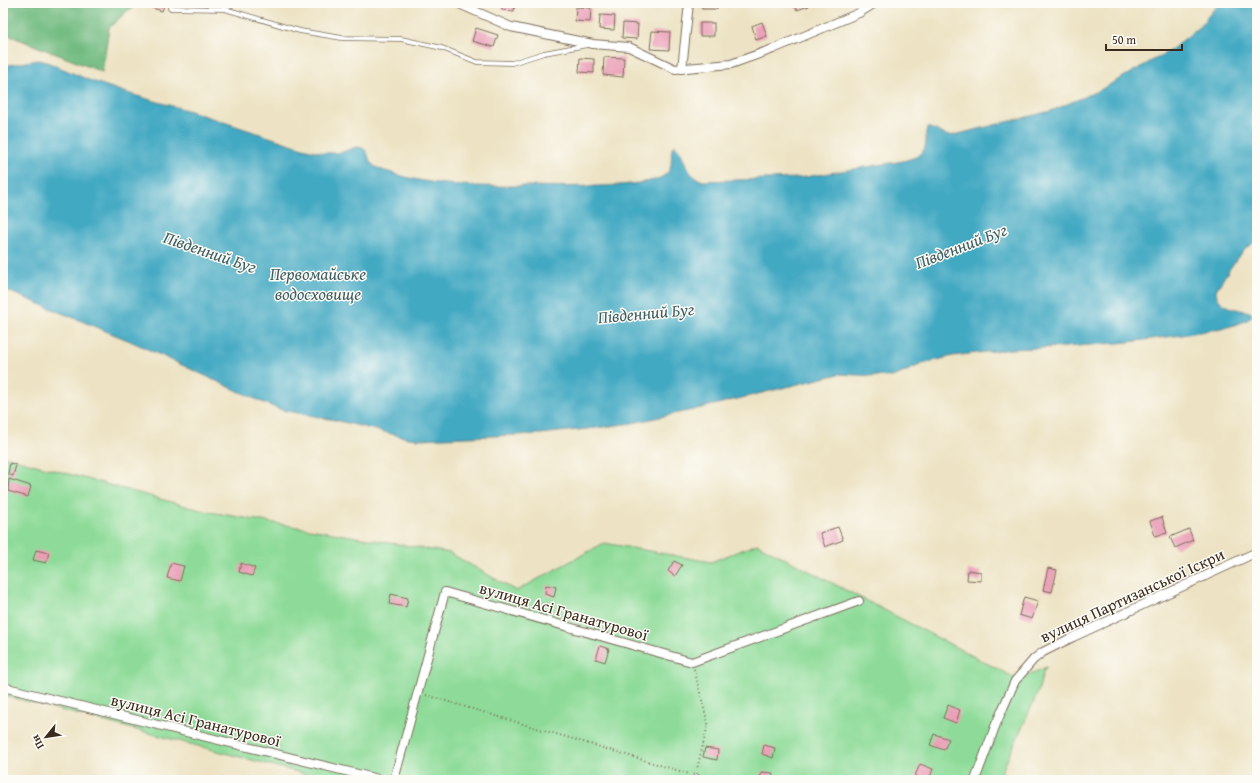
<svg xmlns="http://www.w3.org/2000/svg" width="1260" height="783" font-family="'Gentium Book Plus',serif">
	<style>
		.green { fill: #8edb99; stroke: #64825c }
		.forest { fill: #72bb81; stroke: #567250 }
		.water { fill: #42a9c2; stroke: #3e6a70 }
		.building { fill: #ea9eb6 }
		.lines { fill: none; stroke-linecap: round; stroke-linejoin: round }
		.service-casing { stroke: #796b58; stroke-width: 5.5 }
		.minor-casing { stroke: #796b58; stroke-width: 10 }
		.path { stroke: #796b58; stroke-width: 2; stroke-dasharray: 1 3; stroke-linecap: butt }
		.service { stroke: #fff; stroke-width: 4 }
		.minor { stroke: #fff; stroke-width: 8 }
		.labels { text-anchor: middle; stroke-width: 3; stroke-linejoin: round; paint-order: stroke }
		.street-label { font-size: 16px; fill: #3b2a1e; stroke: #fdfcf7 }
		.water-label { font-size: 17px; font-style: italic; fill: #3e5d60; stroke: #fdfcf7 }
	</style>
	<rect width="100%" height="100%" fill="#fdfcf7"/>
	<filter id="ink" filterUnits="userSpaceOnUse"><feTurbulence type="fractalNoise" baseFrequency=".025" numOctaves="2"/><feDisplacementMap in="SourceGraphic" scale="8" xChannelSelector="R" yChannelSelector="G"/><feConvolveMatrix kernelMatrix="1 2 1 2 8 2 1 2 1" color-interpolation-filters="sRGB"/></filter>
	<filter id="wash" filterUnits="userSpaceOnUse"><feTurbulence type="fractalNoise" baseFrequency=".012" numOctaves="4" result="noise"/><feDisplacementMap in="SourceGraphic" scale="16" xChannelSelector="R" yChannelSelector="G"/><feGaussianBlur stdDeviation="0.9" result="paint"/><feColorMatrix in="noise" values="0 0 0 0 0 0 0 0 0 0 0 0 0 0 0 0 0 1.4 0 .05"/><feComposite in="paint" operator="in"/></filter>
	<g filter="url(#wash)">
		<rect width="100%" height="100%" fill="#ede3c4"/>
		<polygon class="green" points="3,456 204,511 450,553 516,591 604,543 711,562 757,544 1017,679 1047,667 1044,669 1038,692 998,780 328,780 3,695"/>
		<polygon class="forest" points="3,3 141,3 127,11 109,28 102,72 3,33"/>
		<path class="water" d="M 1219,3 L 1257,3 L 1257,241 C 1241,248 1226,275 1216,290 C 1216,307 1237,309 1250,312 L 1252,314 L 1251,317 L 1246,321 L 1228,327 L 1182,335 L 1129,342 L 1065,347 L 1011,349 L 953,356 L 922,364 L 898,375 L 892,377 L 839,374 L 693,410 L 632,423 L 596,428 L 541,434 L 420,439 L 408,438 L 335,420 L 282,410 L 264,403 L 130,341 L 3,289 L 3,66 L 38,60 L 47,62 L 89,80 L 127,93 L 190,111 L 303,148 C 315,151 328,155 342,152 C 348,151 355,145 362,148 C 370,151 367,160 373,165 C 377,168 384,171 389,172 C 412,180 437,184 461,185 C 480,187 499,186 518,186 C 546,186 647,190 665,175 C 676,166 668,153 674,145 C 687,153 681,173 703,181 L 799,178 L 903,161 C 916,157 926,156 926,139 C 926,135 925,131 928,127 C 936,129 940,134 950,136 L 1051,111 L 1100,90 L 1171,50 L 1200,26 Z"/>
		<g id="blocks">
			<g class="building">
				<polygon points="136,3 165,3 162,11"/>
				<polygon points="502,3 515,3 514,11 502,10"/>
				<rect x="702" y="3" width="15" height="6"/>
				<polygon points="794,3 808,3 809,6 797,10"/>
				<polygon points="576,7 591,8 590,22 575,21"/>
				<polygon points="600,15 615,16 614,30 599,29"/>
				<polygon points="762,22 767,36 756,40 752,26"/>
				<polygon points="623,23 638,24 637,39 622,38"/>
				<rect x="700" y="23" width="14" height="13"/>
				<polygon points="476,28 498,35 494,47 472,41"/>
				<polygon points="652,31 670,32 669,50 650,49"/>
				<polygon points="604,57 624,58 623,77 603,75"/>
				<polygon points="580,58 594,59 594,73 579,72"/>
				<polygon points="10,463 16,465 13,476 8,474"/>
				<polygon points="9,479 31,486 28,497 8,491"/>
				<polygon points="1162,517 1167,533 1155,536 1150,521"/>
				<polygon points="838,527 843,540 825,547 820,533"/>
				<polygon points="1189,529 1193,540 1175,548 1170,537"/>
				<polygon points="36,550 49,553 46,563 33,560"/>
				<polygon points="674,561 682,565 675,576 668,571"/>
				<polygon points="171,563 184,566 180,581 167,578"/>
				<polygon points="241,563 255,568 252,576 239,572"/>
				<polygon points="1048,568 1057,570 1052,592 1043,590"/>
				<polygon points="968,570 981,572 981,581 967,580"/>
				<polygon points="546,585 556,587 554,597 545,594"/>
				<polygon points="391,594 408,598 406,607 389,604"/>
				<polygon points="1024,597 1038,601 1032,619 1019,615"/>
				<polygon points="600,646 609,649 605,662 596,659"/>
				<polygon points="948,705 960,710 956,723 943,718"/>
				<polygon points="934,734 949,739 944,750 930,745"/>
				<polygon points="764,745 775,748 773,758 762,754"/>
				<polygon points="705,748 718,750 717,760 703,757"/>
				<polygon points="920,764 933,769 929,780 925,780 915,776"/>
				<polygon points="761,772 773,773 772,780 760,780"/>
			</g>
		</g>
	</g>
	<g filter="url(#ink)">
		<use href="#blocks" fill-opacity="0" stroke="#796b58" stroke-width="1"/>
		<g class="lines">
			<defs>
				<g id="service">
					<polyline points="170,8 225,9 300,31 342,38 401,39 442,48 477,62 512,63 544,53 587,45"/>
					<polyline points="696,776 701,780"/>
				</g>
				<g id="minor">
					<polyline points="457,3 511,27 593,44 629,47 675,69 731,64 773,49 859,13 875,3"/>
					<polyline points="682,69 689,3"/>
					<polyline points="3,687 382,780"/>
					<polyline points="394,780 445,592 692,662 859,601"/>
					<polyline points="975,780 996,724 1015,681 1034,659 1043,652 1073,637 1257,552"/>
				</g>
			</defs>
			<use href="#service" class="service-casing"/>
			<use href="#minor" class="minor-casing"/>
			<g class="path">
				<polyline points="694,669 708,724 697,769"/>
				<polyline points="426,695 690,774"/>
			</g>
			<use href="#service" class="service"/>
			<use href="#minor" class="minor"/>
		</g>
	</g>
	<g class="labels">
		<g class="street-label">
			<text transform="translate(1132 595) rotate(-25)" y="6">вулиця Партизанської Іскри</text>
			<text transform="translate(564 611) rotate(16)" y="6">вулиця Асі Гранатурової</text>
			<text transform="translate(196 720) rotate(14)" y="6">вулиця Асі Гранатурової</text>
		</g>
		<g class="water-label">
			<text transform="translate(961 246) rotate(-21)" y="6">Південний Буг</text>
			<text transform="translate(210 252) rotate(19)" y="6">Південний Буг</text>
			<text x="318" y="280">Первомайське<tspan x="318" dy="20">водосховище</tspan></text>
			<text transform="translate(646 313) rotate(-5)" y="6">Південний Буг</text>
		</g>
	</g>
	<rect width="1260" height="783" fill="none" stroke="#fdfcf7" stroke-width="16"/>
	<g transform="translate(46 737) rotate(240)" stroke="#fdfcf7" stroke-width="3" paint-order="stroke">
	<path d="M0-3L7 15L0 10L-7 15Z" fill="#3b2a1e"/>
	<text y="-6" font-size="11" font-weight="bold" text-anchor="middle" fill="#3b2a1e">Пн</text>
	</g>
	<path d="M1106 44v6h76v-6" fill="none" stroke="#3b2a1e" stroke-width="2"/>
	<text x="1112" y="44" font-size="12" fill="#3b2a1e" stroke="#fdfcf7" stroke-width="3" paint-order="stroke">50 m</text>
</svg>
